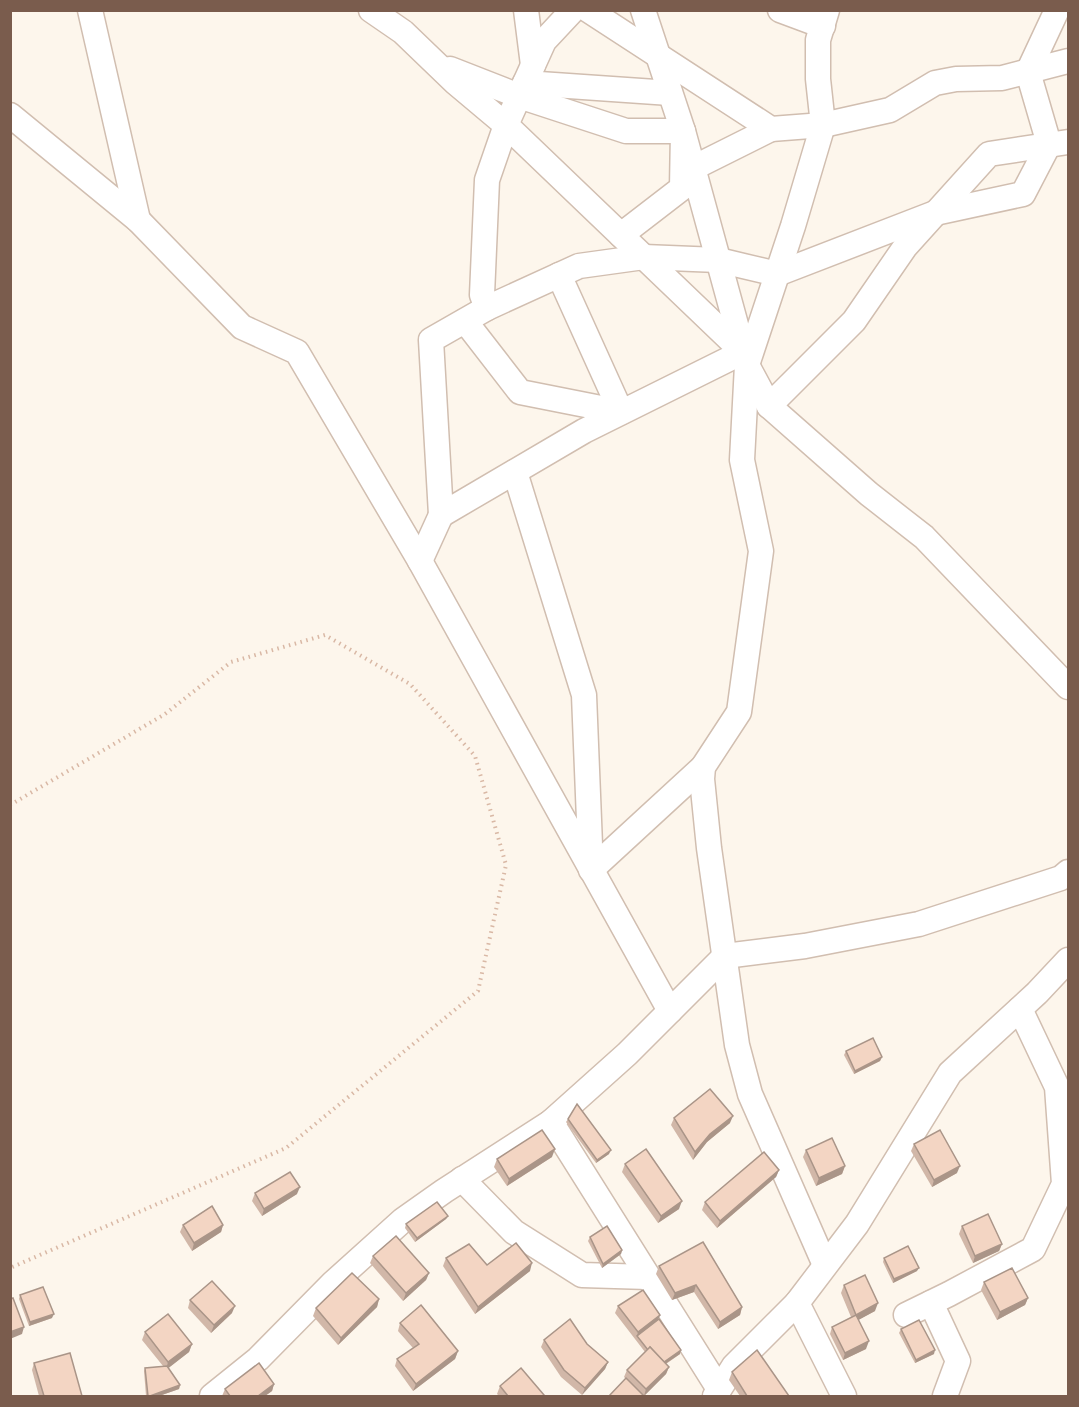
<svg xmlns="http://www.w3.org/2000/svg" width="1079" height="1407" font-family="'Alegreya Sans',sans-serif">
	<style>
		.lines { fill: none; stroke-linecap: round; stroke-linejoin: round }
		.street-casing { stroke: #d1beb0; stroke-width: 27 }
		.path { stroke: #d9b8a5; stroke-width: 4; stroke-dasharray: 1.5 4.5; stroke-linecap: butt }
		.street { stroke: #fff; stroke-width: 24 }
		.wall { fill: #d1b7a8 }
		.shaded-wall { fill: #aa9588 }
		.building { fill: #f3d5c3; stroke: #aa9588; stroke-width: 1.5 }
	</style>
	<rect width="100%" height="100%" fill="#fdf6ec"/>
	<g class="lines">
		<defs>
			<g id="street">
				<polyline points="90,10 138,220"/>
				<polyline points="371,10 403,32 456,83 506,125 743,352 584,431 441,515 431,340 487,308 482,295 487,180 506,125 544,41 573,10"/>
				<polyline points="526,10 533,65"/>
				<polyline points="588,10 771,129 823,125 890,110 935,83 956,79 1002,78 1068,61"/>
				<polyline points="643,10 683,131 747,365 769,406 869,494 924,537 1068,687"/>
				<polyline points="780,10 823,26"/>
				<polyline points="450,69 519,96 626,131 683,131 682,188 621,235"/>
				<polyline points="525,83 670,93"/>
				<polyline points="10,115 138,220 242,327 297,352 420,561 670,1011"/>
				<polyline points="693,168 771,129"/>
				<polyline points="559,275 621,412"/>
				<polyline points="487,308 579,266 644,257 718,260 777,274 935,213 1023,194 1049,144 1028,72 1057,10"/>
				<polyline points="465,321 520,392 621,412"/>
				<polyline points="769,406 854,321 905,247 989,154 1068,142"/>
				<polyline points="515,472 584,695 591,870 703,767"/>
				<polyline points="420,561 441,515"/>
				<polyline points="551,1122 719,1389"/>
				<polyline points="462,1179 514,1232 582,1275 648,1277"/>
				<polyline points="825,1265 750,1094 737,1045 709,848 702,779 703,767 739,712 761,551 742,460 747,365 793,226 823,125 818,79 818,40 827,10"/>
				<polyline points="797,1303 844,1396"/>
				<polyline points="931,1303 958,1361 945,1396"/>
				<polyline points="906,1315 949,1294 1033,1249 1064,1184 1057,1087 1020,1009"/>
				<polyline points="212,1396 258,1359 333,1283 403,1220 444,1191 551,1122 627,1054 725,956 805,946 919,924 1061,878 1068,872"/>
				<polyline points="715,1396 734,1366 797,1303 857,1224 950,1073 1037,993 1068,960"/>
			</g>
		</defs>
		<use href="#street" class="street-casing"/>
		<polyline class="path" points="10,805 165,714 231,662 325,635 410,684 475,756 506,865 478,991 286,1148 10,1268"/>
		<use href="#street" class="street"/>
	</g>
	<g class="wall">
		<polygon points="846,1051 882,1057 880,1061 854,1074 844,1055"/>
		<polygon points="674,1118 730,1123 707,1142 693,1160 671,1125"/>
		<polygon points="568,1119 609,1154 596,1163 566,1122"/>
		<polygon points="914,1144 957,1173 932,1187 911,1151"/>
		<polygon points="806,1150 845,1166 842,1174 816,1186 803,1157"/>
		<polygon points="552,1157 507,1186 494,1167 497,1159"/>
		<polygon points="625,1164 679,1209 658,1223 622,1172"/>
		<polygon points="779,1170 776,1177 717,1228 702,1210 705,1202"/>
		<polygon points="255,1193 297,1194 262,1216 252,1201"/>
		<polygon points="448,1216 446,1219 415,1242 405,1228 406,1224"/>
		<polygon points="183,1225 223,1225 221,1232 192,1251 180,1232"/>
		<polygon points="962,1226 1002,1244 999,1251 973,1263 959,1234"/>
		<polygon points="590,1237 622,1250 621,1254 602,1268 588,1241"/>
		<polygon points="373,1256 429,1273 426,1280 403,1301 370,1263"/>
		<polygon points="446,1258 487,1265 530,1271 475,1314 443,1266"/>
		<polygon points="884,1258 917,1271 893,1283 883,1262"/>
		<polygon points="659,1266 742,1307 740,1315 718,1329 694,1292 672,1300 656,1274"/>
		<polygon points="984,1282 1028,1298 1025,1305 997,1320 981,1290"/>
		<polygon points="844,1285 875,1311 858,1320 866,1349 843,1360 830,1334 832,1327 851,1317 841,1293"/>
		<polygon points="20,1295 52,1318 29,1326 19,1299"/>
		<polygon points="379,1299 377,1307 338,1345 313,1316 316,1308"/>
		<polygon points="190,1300 232,1313 211,1333 188,1308"/>
		<polygon points="618,1306 659,1319 680,1354 666,1364 669,1367 666,1374 644,1396 624,1377 627,1370 645,1352 615,1313"/>
		<polygon points="400,1323 458,1351 455,1359 413,1391 395,1366 397,1359 413,1348 398,1331"/>
		<polygon points="901,1329 934,1354 915,1363 899,1333"/>
		<polygon points="145,1332 192,1344 189,1352 168,1368 180,1385 179,1389 159,1396 146,1396 144,1371 145,1368 163,1366 142,1340"/>
		<polygon points="544,1340 587,1344 608,1362 605,1369 582,1395 561,1377 541,1347"/>
		<polygon points="34,1363 82,1396 39,1396 32,1370"/>
		<polygon points="732,1372 789,1396 740,1396 729,1380"/>
		<polygon points="274,1384 272,1391 265,1396 222,1396 225,1389"/>
		<polygon points="500,1386 544,1396 499,1396 497,1394"/>
	</g>
	<g class="shaded-wall">
		<polygon points="882,1057 880,1061 854,1074 855,1071"/>
		<polygon points="733,1116 730,1123 707,1142 693,1160 695,1152 710,1134"/>
		<polygon points="555,1149 552,1157 507,1186 509,1179"/>
		<polygon points="611,1150 609,1154 596,1163 597,1160"/>
		<polygon points="845,1166 842,1174 816,1186 819,1178"/>
		<polygon points="960,1166 957,1173 932,1187 934,1180"/>
		<polygon points="779,1170 776,1177 717,1228 720,1221"/>
		<polygon points="300,1187 297,1194 262,1216 264,1209"/>
		<polygon points="682,1201 679,1209 658,1223 661,1216"/>
		<polygon points="448,1216 446,1219 415,1242 417,1238"/>
		<polygon points="223,1225 221,1232 192,1251 194,1243"/>
		<polygon points="1002,1244 999,1251 973,1263 975,1256"/>
		<polygon points="622,1250 621,1254 602,1268 603,1264"/>
		<polygon points="532,1263 530,1271 475,1314 478,1307"/>
		<polygon points="919,1268 917,1271 893,1283 894,1279"/>
		<polygon points="429,1273 426,1280 403,1301 406,1293"/>
		<polygon points="696,1285 694,1292 672,1300 675,1293"/>
		<polygon points="1028,1298 1025,1305 997,1320 1000,1312"/>
		<polygon points="379,1299 377,1307 338,1345 341,1338"/>
		<polygon points="878,1303 875,1311 853,1323 856,1315"/>
		<polygon points="235,1306 232,1313 211,1333 214,1325"/>
		<polygon points="742,1307 740,1315 718,1329 720,1322"/>
		<polygon points="54,1314 52,1318 29,1326 30,1322"/>
		<polygon points="660,1315 657,1323 637,1336 638,1332"/>
		<polygon points="24,1327 22,1334 10,1339 10,1332"/>
		<polygon points="869,1341 866,1349 843,1360 845,1353"/>
		<polygon points="192,1344 189,1352 166,1370 168,1362"/>
		<polygon points="681,1350 680,1354 662,1366 663,1363"/>
		<polygon points="935,1350 934,1354 915,1363 916,1360"/>
		<polygon points="458,1351 455,1359 413,1391 416,1384"/>
		<polygon points="608,1362 605,1369 582,1395 585,1388"/>
		<polygon points="669,1367 666,1374 644,1396 646,1389"/>
		<polygon points="274,1384 272,1391 265,1396 258,1396"/>
		<polygon points="180,1385 179,1389 159,1396 150,1396"/>
	</g>
	<g class="building">
		<polygon points="873,1038 882,1057 855,1071 846,1051"/>
		<polygon points="710,1089 733,1116 710,1134 695,1152 674,1118"/>
		<polygon points="577,1104 611,1150 597,1160 568,1119"/>
		<polygon points="542,1130 555,1149 509,1179 497,1159"/>
		<polygon points="940,1130 960,1166 934,1180 914,1144"/>
		<polygon points="832,1138 845,1166 819,1178 806,1150"/>
		<polygon points="646,1149 682,1201 661,1216 625,1164"/>
		<polygon points="764,1152 779,1170 720,1221 705,1202"/>
		<polygon points="290,1172 300,1187 264,1209 255,1193"/>
		<polygon points="437,1202 448,1216 417,1238 406,1224"/>
		<polygon points="212,1206 223,1225 194,1243 183,1225"/>
		<polygon points="988,1214 1002,1244 975,1256 962,1226"/>
		<polygon points="607,1226 622,1250 603,1264 590,1237"/>
		<polygon points="396,1236 429,1273 406,1293 373,1256"/>
		<polygon points="703,1242 742,1307 720,1322 696,1285 675,1293 659,1266"/>
		<polygon points="516,1243 532,1263 478,1307 446,1258 469,1244 487,1265"/>
		<polygon points="908,1246 919,1268 894,1279 884,1258"/>
		<polygon points="1012,1268 1028,1298 1000,1312 984,1282"/>
		<polygon points="352,1273 379,1299 341,1338 316,1308"/>
		<polygon points="865,1275 878,1303 856,1315 844,1285"/>
		<polygon points="212,1281 235,1306 214,1325 190,1300"/>
		<polygon points="43,1287 54,1314 30,1322 20,1295"/>
		<polygon points="643,1290 660,1315 638,1332 618,1306"/>
		<polygon points="13,1298 24,1327 10,1332 10,1299"/>
		<polygon points="421,1305 458,1351 416,1384 397,1359 419,1344 400,1323"/>
		<polygon points="168,1314 192,1344 168,1362 145,1332"/>
		<polygon points="856,1315 869,1341 845,1353 832,1327"/>
		<polygon points="570,1319 587,1344 608,1362 585,1388 564,1370 544,1340"/>
		<polygon points="659,1319 681,1350 664,1362 650,1347 648,1350 637,1336"/>
		<polygon points="919,1320 935,1350 916,1360 901,1329"/>
		<polygon points="650,1347 669,1367 646,1389 627,1370"/>
		<polygon points="757,1350 789,1396 747,1396 732,1372"/>
		<polygon points="70,1353 82,1396 44,1396 34,1363"/>
		<polygon points="259,1363 274,1384 258,1396 230,1396 225,1389"/>
		<polygon points="167,1366 180,1385 150,1396 148,1396 145,1368"/>
		<polygon points="521,1368 544,1395 543,1396 508,1396 500,1386"/>
		<polygon points="626,1378 643,1395 642,1396 609,1396"/>
	</g>
	<rect width="1079" height="1407" fill="none" stroke="#7a5c4d" stroke-width="24"/>
</svg>
